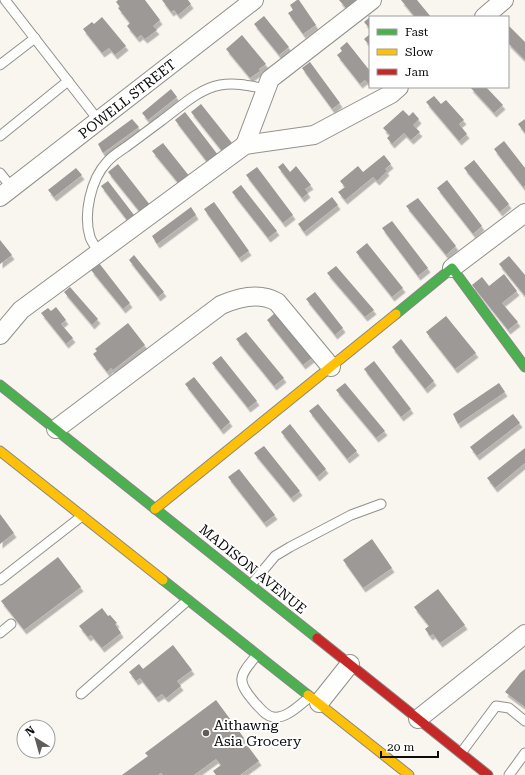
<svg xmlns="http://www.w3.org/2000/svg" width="525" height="775" font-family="'Roboto Serif',serif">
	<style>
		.building { fill: #9c9996; filter: url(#shadow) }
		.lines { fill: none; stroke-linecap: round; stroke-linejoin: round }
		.lane-casing { stroke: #92918e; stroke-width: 11 }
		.street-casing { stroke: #92918e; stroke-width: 20 }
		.fast-casing { stroke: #898785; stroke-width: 11 }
		.slow-casing { stroke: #898785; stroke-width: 11 }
		.jam-casing { stroke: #898785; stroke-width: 11 }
		.lane { stroke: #fefefd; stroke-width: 9 }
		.street { stroke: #fefefd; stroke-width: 18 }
		.fast { stroke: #4caf50; stroke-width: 9 }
		.slow { stroke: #ffc107; stroke-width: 9 }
		.jam { stroke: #c62828; stroke-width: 9 }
		.poi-dot { fill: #5e5d5b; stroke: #fff; stroke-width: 1.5 }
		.labels { text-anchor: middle; stroke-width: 4; stroke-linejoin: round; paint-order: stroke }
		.street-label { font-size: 14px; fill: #0b0b0b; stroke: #fff }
		.poi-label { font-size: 14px; fill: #0b0b0b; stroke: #fff; text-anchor: start }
	</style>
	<defs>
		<filter id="shadow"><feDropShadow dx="2.5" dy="4.5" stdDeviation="0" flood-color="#0004"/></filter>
	</defs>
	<rect width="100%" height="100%" fill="#f9f6f0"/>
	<g class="building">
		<polygon points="118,0 145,0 160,20 153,26 157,30 145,39 141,35 137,38 127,26 130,23 118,8 120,7 116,2"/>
		<polygon points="162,0 188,0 191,4 178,15 174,10 171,12"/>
		<polygon points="297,0 299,0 316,25 303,34 288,13 293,10 290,5"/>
		<polygon points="339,0 357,0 346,8"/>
		<polygon points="401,0 417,0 431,17 415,17"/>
		<polygon points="264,16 289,47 279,55 254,24"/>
		<polygon points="102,17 126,46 115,55 109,48 102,53 83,29 92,22 94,24"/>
		<polygon points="370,17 370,29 364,22"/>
		<polygon points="508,25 525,42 525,60 508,43"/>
		<polygon points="370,34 370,46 364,39"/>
		<polygon points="242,35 266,64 259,69 260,71 250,78 226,49"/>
		<polygon points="347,42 370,71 370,82 368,83 365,80 360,84 337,55 342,51 340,48"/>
		<polygon points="310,62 340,103 332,109 302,68"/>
		<polygon points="470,87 486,87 503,105 494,113"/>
		<polygon points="171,89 177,97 148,120 142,113"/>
		<polygon points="434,96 441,104 446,100 464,120 459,124 467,134 459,141 426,102"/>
		<polygon points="201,104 232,143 222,151 191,112"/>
		<polygon points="403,110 409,116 413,112 419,119 413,125 420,132 411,140 404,133 392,144 387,138 390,135 383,128"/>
		<polygon points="185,112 218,155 208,163 175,120"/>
		<polygon points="132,119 139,127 103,153 98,144"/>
		<polygon points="525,119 525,133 518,124"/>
		<polygon points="504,141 525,168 525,186 523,187 494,149"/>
		<polygon points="163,143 190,177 180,185 152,151"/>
		<polygon points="384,155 391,164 385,169 387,171 377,181 373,177 345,200 338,192 345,187 340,181 358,166 363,172"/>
		<polygon points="474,160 509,204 500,212 464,168"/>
		<polygon points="283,163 290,172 296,166 311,185 305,189 308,193 302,198 278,167"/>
		<polygon points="118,164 150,205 140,212 108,172"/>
		<polygon points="257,167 293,215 283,223 246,175"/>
		<polygon points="76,168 82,175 54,197 48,190"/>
		<polygon points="447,180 482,226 473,234 437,188"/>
		<polygon points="108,181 134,215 127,220 101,186"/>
		<polygon points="241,185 277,231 268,238 232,192"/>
		<polygon points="332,197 338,205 304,232 298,224"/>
		<polygon points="418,198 456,246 446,255 406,206"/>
		<polygon points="214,202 249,251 239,258 204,209"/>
		<polygon points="191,207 196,215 157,244 152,236"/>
		<polygon points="392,221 428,268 418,276 382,228"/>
		<polygon points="0,240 12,255 0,264"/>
		<polygon points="367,243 403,288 392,297 356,252"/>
		<polygon points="134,255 164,292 158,297 129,260"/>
		<polygon points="509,256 525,275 525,296 499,264"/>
		<polygon points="99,263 130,303 123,309 91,270"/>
		<polygon points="336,266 374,310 365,317 327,273"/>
		<polygon points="504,274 517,291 502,303 518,322 508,330 472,285 482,277 489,286"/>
		<polygon points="70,287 98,319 92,325 64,292"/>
		<polygon points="315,292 343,328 335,335 306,299"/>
		<polygon points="56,307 66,320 61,324 73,338 66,344 41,313 48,308 51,311"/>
		<polygon points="275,313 312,358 303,365 267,320"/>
		<polygon points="446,316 476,353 455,369 426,332"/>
		<polygon points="128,323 145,345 113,370 111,368 107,372 93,354 97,351 95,349"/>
		<polygon points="246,332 284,378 274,386 236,339"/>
		<polygon points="401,339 434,381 425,389 392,347"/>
		<polygon points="221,356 257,401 248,408 212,363"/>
		<polygon points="374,361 411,409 401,417 364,369"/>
		<polygon points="194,377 230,422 221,430 185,384"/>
		<polygon points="345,383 385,431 376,438 336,390"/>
		<polygon points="499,383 505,392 458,424 453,414"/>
		<polygon points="318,404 357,451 347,459 309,411"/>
		<polygon points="513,414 520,423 477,456 470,447"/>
		<polygon points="290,424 326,469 317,477 281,432"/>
		<polygon points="264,446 300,491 291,498 254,453"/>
		<polygon points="525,448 525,463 495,488 487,478"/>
		<polygon points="239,469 275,515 264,523 228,477"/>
		<polygon points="0,514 14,533 0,544"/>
		<polygon points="372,539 392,568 363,588 343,560"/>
		<polygon points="58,557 81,587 24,630 1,601"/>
		<polygon points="438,589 465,625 440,643 433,634 430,636 425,629 429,626 414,607"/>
		<polygon points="102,608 108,616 110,615 117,623 115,624 121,633 102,648 91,635 88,637 79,626"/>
		<polygon points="173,645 192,670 177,681 181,686 166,698 162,694 156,698 140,678 136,681 129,672 139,664 143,669"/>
		<polygon points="525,669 525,707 505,692 520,673"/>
		<polygon points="216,700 244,738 238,743 242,748 247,745 259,761 240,775 216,775 213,771 221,765 216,759 194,775 163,775 161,773 158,775 122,775 148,756 145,753"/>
	</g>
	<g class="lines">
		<defs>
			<g id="lane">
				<polyline points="5,0 99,121"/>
				<polyline points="0,65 35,38"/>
				<polyline points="0,136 68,81"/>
				<polyline points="0,173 12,188"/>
				<path d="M 99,252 C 96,247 92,243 90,237 C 83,214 91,179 107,162 C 112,156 120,151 126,147 C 138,138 149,130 161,121 C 179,108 198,89 220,85 C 236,82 251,86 266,89"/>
				<polyline points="0,580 82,516"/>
				<polyline points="251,585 275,556 290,547 351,515 381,504"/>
				<polyline points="0,633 11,624"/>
				<path d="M 257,655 C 238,677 236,681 256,704 C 261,709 266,716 273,717 C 287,719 300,704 310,697"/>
				<polyline points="81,694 188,600"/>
				<polyline points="461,753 496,706 509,708 525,721"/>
				<polyline points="509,775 525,753"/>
			</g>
			<g id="street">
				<polyline points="484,17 504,0"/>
				<polyline points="245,145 270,79 372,0"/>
				<polyline points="0,197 254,0"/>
				<polyline points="452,268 525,213"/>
				<polyline points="0,335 21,310 245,145 314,135 391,94 399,87"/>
				<path d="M 56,429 L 221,305 C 239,297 260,292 277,302 L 331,367"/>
				<polyline points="319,703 350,664"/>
				<polyline points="418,719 525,634"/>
			</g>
			<g id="fast">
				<polyline points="396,314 452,268 525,367"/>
				<polyline points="0,385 317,638"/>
				<polyline points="163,580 308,695"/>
			</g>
			<g id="slow">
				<polyline points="0,451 163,580"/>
				<polyline points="155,509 396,314"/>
				<polyline points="308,695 409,775"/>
			</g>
			<polyline id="jam" points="317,638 488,775"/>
		</defs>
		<use href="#lane" class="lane-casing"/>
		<use href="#street" class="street-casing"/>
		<use href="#fast" class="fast-casing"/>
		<use href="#slow" class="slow-casing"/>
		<use href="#jam" class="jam-casing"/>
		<use href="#lane" class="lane"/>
		<use href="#street" class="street"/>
		<use href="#fast" class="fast"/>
		<use href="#slow" class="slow"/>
		<use href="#jam" class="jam"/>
	</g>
	<circle class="poi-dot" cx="206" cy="733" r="4"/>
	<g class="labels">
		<g class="street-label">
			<text transform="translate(127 99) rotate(-38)" y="5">POWELL STREET</text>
			<text transform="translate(253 569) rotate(39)" y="5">MADISON AVENUE</text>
		</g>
		<g class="poi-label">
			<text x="214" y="730">Aithawng<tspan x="214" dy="16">Asia Grocery</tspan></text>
		</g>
	</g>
	<rect x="369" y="16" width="140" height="72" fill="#ffffff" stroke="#9d9d9d"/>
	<rect x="377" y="29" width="20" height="6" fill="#4caf50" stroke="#9d9d9d"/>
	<text x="405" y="36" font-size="12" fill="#0b0b0b">Fast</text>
	<rect x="377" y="49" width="20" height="6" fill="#ffc107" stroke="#9d9d9d"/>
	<text x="405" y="56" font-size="12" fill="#0b0b0b">Slow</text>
	<rect x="377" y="69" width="20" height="6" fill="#c62828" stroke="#9d9d9d"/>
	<text x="405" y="76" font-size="12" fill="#0b0b0b">Jam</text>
	<g transform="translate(36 739) rotate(323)"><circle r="19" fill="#ffffff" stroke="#9d9d9d"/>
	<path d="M0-3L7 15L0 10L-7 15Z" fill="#5e5d5b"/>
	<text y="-6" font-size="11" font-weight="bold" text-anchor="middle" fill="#0b0b0b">N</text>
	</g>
	<path d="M381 751v6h57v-6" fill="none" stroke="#0b0b0b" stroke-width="2"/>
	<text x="387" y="751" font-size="12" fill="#0b0b0b" stroke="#ffffff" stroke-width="3" paint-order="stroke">20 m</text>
</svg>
